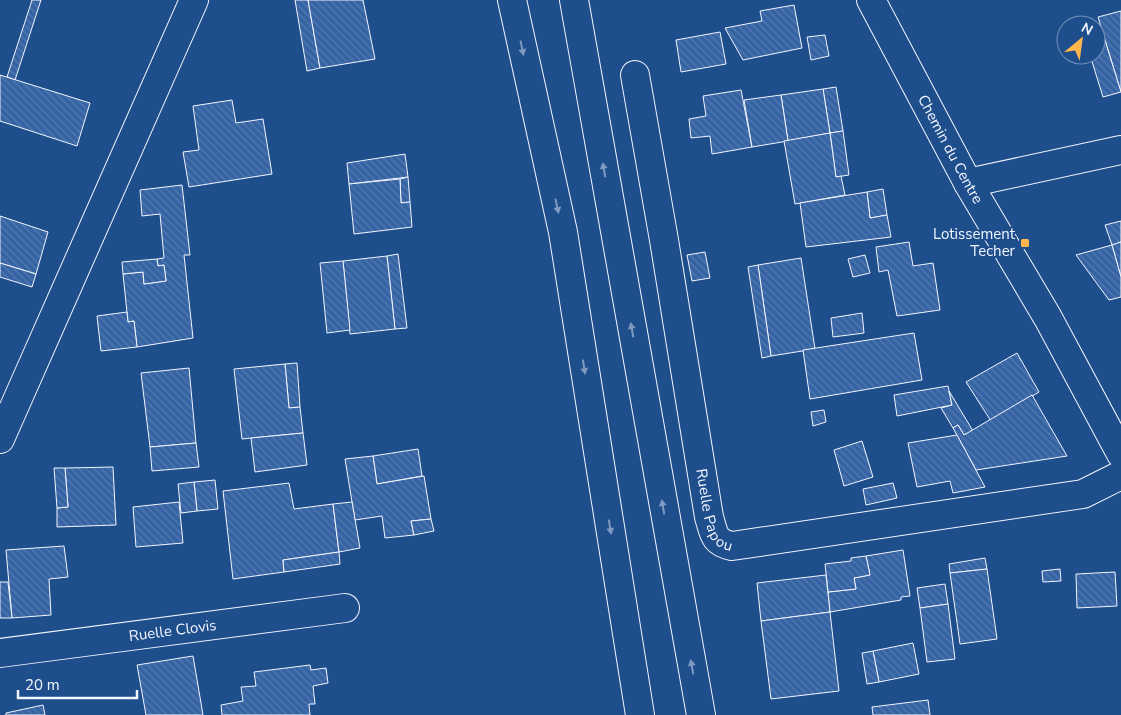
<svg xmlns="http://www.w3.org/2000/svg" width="1121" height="715" font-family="'Nunito Sans',sans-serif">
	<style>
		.building { fill: url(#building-back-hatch); stroke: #f2f6ff }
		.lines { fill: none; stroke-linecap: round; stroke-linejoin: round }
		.minor-casing { stroke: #f2f6ff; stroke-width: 30 }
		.highway-casing { stroke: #f2f6ff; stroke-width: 30 }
		.minor { stroke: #1f4e8c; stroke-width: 28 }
		.highway { stroke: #1f4e8c; stroke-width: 28 }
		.oneway { fill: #7e9ac0 }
		.poi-dot { fill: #ffb74d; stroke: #1f4e8c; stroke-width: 2 }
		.labels { text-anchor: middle; stroke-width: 4; stroke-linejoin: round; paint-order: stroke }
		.street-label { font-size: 15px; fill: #f2f6ff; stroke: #1f4e8c }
		.poi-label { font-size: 15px; fill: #f2f6ff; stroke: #1f4e8c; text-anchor: end }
	</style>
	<defs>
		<pattern id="building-back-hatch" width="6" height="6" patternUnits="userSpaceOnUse" patternTransform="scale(1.25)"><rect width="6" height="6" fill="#3563a3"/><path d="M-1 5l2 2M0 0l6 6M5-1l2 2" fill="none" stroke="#537ab1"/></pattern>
	</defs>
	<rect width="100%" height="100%" fill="#1f4e8c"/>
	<g class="building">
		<polygon points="32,0 41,0 15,80 7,77"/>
		<polygon points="295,0 308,0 320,68 307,71"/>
		<polygon points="308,0 363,0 375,59 320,68"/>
		<polygon points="794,5 802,48 743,60 725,28 762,21 760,11"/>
		<polygon points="1121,11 1121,92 1098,17"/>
		<polygon points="720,32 726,64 681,72 676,40"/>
		<polygon points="1103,34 1121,92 1103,97 1090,55 1096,55 1096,36"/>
		<polygon points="825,35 829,56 811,60 807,37"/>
		<polygon points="0,75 90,103 77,146 0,121"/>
		<polygon points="836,87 843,131 830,133 823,89"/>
		<polygon points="823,89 830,133 788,141 781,95"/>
		<polygon points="741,90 752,147 712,154 710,136 691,138 689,119 706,116 703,96"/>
		<polygon points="781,95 788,141 752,147 744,100"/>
		<polygon points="232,100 236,123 263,119 272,174 189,187 183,152 199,150 193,106"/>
		<polygon points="843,131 849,175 836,177 830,133"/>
		<polygon points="830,133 836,177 841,176 845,195 795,204 784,141"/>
		<polygon points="405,154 408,177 349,184 347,163"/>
		<polygon points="408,177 410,202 401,203 400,179"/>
		<polygon points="400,179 401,203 410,202 412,227 354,234 349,184"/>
		<polygon points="182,185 190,255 184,255 193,338 137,347 134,321 128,322 123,274 143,272 144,284 166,281 164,265 158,266 157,259 164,258 160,214 142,216 140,190"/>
		<polygon points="883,189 887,215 870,218 867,192"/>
		<polygon points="867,192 870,218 887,215 891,237 806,247 800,203"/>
		<polygon points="0,216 48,232 36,274 0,263"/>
		<polygon points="1121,221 1121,242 1112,245 1105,225"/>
		<polygon points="909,242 913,266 933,263 940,310 897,316 888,270 879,272 876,247"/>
		<polygon points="1121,242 1121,277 1112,245"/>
		<polygon points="1112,245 1121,277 1121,297 1109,300 1076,255"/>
		<polygon points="705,252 710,278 692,281 687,255"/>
		<polygon points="398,254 407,328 395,329 387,256"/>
		<polygon points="865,255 870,273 853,277 848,259"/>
		<polygon points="387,256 395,329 350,334 343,261"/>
		<polygon points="801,258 815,349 771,356 758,265"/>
		<polygon points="157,259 158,266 164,265 166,281 144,284 143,272 123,274 122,262"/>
		<polygon points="343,261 350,330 327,333 320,263"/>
		<polygon points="0,263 36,274 32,287 0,277"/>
		<polygon points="758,265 771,356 762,358 748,267"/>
		<polygon points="127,312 128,322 134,321 137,347 101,351 97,316"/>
		<polygon points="862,313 864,333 833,337 831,318"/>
		<polygon points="914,333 922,380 810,399 803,350"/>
		<polygon points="1017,353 1039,392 991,421 966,382"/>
		<polygon points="297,363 300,407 289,408 285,364"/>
		<polygon points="285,364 289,408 300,407 303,433 242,439 234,369"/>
		<polygon points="189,368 196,443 150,447 141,373"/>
		<polygon points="948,386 952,405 897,416 894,395"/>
		<polygon points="949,391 973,431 964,435 958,425 953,428 941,408 952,405"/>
		<polygon points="1032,395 1067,456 976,470 953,428 958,425 964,435"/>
		<polygon points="824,410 826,422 813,426 811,412"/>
		<polygon points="303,433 307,465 255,472 251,438"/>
		<polygon points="957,435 985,487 953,493 950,481 917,487 908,443"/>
		<polygon points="862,441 873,477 844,486 834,450"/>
		<polygon points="196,443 199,467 152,471 150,447"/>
		<polygon points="418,449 422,476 377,484 373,456"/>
		<polygon points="373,456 377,484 424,476 431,519 411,521 414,535 385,538 382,516 355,520 345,459"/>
		<polygon points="113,467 116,525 57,527 57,508 68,507 65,468"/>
		<polygon points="54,468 65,468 68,507 57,508"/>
		<polygon points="215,480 218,509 197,511 194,482"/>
		<polygon points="194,482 197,511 181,513 178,484"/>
		<polygon points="289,483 294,509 333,504 339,552 283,560 284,572 233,579 223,491"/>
		<polygon points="893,483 897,498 866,505 863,489"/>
		<polygon points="179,502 183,543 136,547 133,507"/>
		<polygon points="352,502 360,548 339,552 333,504"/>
		<polygon points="431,519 434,531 414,535 411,521"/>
		<polygon points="64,546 68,577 49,579 51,615 12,618 6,550"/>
		<polygon points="903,550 910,596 901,597 901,600 830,612 828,592 856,589 854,578 870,575 866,556"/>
		<polygon points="339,552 340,564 284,572 283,560"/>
		<polygon points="866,556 870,575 854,578 856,589 828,592 825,564 851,561 851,558"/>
		<polygon points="985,558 987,569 950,573 949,564"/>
		<polygon points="987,569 997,639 960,644 950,573"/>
		<polygon points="1060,569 1061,581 1043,582 1042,571"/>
		<polygon points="1115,572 1117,606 1077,608 1076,574"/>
		<polygon points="826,575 830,612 761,621 757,583"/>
		<polygon points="0,582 8,582 12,618 0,618"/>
		<polygon points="945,584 948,604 920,608 917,588"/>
		<polygon points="948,604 955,659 927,662 920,608"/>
		<polygon points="830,612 839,691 771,699 761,621"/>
		<polygon points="913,643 919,674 879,682 873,651"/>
		<polygon points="873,651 879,682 867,684 862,653"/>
		<polygon points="193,656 203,715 146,715 137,665"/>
		<polygon points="310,665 311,670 326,668 328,683 313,686 315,704 309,704 310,715 222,715 221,705 243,701 241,687 256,686 254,672"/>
		<polygon points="928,700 930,715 873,715 872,707"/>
		<polygon points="43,705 45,715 6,715 6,713"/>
	</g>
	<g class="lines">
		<defs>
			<g id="minor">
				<path id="s1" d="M 871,0 L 968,183 L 1048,318 L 1121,454"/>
				<path id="s2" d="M 635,75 L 664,240 L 709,517 C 714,533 713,542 732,546 L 1083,494 L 1121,475"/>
				<polyline points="968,183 1121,150"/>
				<polyline points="0,439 194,0"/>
				<path id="s3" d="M 0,653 L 345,608"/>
			</g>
			<g id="highway">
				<polyline points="512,0 563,232 640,715"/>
				<polyline points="574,0 701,715"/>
			</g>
		</defs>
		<use href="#minor" class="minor-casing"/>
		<use href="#highway" class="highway-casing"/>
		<use href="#minor" class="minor"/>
		<use href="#highway" class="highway"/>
	</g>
	<defs><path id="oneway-solid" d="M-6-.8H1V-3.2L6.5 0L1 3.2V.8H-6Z" transform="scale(1.25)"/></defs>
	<g class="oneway">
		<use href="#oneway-solid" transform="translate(522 48) rotate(78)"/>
		<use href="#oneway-solid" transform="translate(604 170) rotate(-100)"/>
		<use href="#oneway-solid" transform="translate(557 206) rotate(78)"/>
		<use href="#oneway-solid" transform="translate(632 330) rotate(-100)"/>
		<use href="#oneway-solid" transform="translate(584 367) rotate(81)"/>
		<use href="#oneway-solid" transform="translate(663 507) rotate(-100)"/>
		<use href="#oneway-solid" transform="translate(610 527) rotate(81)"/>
		<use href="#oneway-solid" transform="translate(692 667) rotate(-100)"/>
	</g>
	<rect class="poi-dot" x="1020" y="238" width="10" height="10" rx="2.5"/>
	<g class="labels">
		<g class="street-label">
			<text dy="5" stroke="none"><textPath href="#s1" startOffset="169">Chemin du Centre</textPath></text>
			<text dy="5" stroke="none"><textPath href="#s2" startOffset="444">Ruelle Papou</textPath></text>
			<text dy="5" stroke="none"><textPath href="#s3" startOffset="174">Ruelle Clovis</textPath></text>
		</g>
		<g class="poi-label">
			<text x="1015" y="239">Lotissement<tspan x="1015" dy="17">Techer</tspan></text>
		</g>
	</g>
	<g transform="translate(1081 40) rotate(29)"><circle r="24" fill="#1f4e8c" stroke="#7391ba"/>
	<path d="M0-4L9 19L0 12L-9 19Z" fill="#ffb74d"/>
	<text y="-8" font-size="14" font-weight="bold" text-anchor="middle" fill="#f2f6ff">N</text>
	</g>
	<path d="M18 690v8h119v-8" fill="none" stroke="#f2f6ff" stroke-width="2.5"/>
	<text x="25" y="690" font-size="15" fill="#f2f6ff" stroke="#1f4e8c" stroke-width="4" paint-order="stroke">20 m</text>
</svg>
